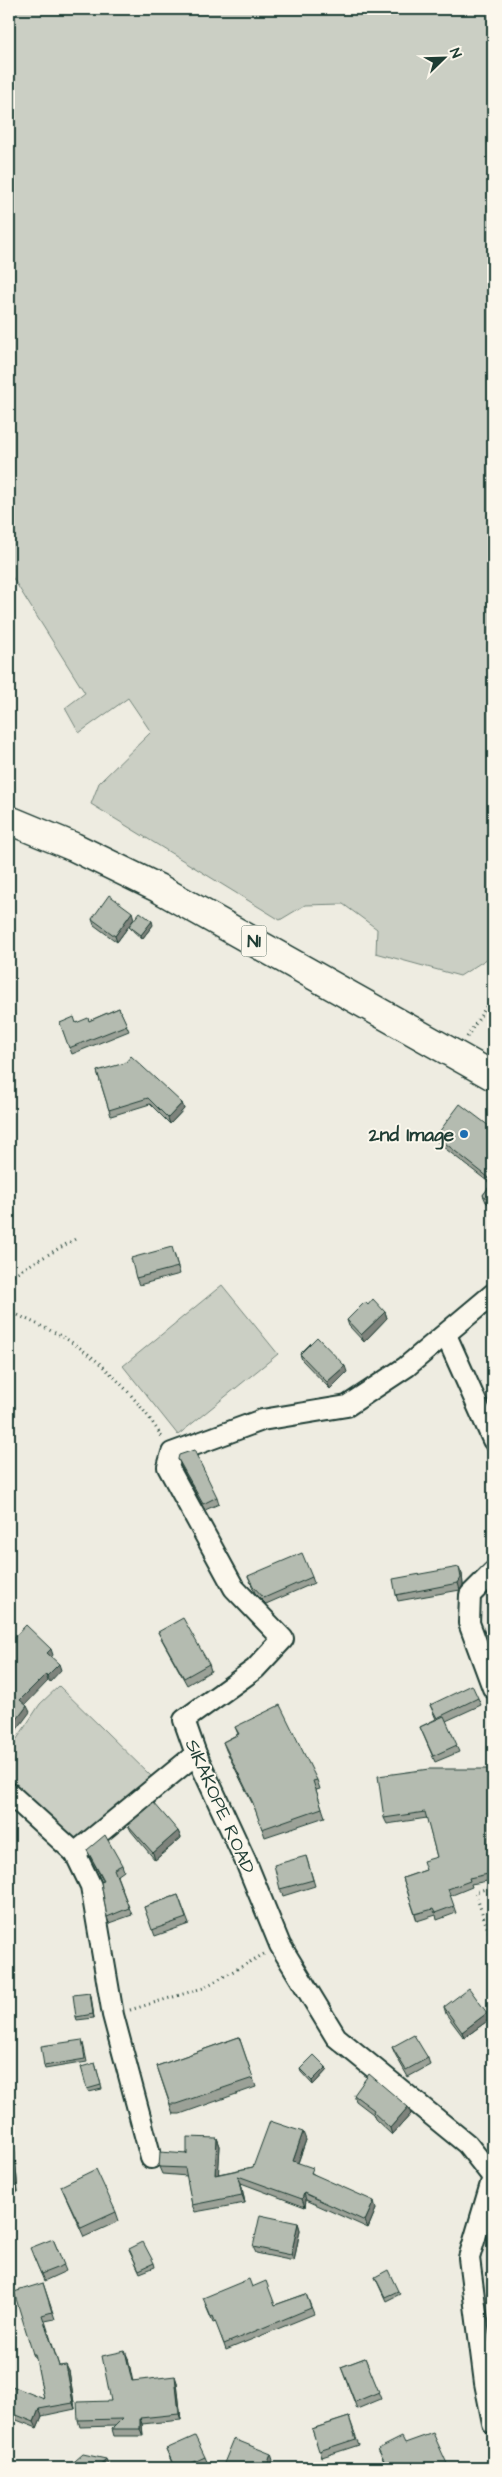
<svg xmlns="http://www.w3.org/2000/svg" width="502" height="2477" font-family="'Architects Daughter',sans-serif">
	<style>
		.green { fill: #cbcfc4; stroke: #75867c }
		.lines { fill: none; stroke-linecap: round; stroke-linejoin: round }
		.minor-casing { stroke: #1f3d34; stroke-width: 24 }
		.trunk-casing { stroke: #1f3d34; stroke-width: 31 }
		.path { stroke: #1f3d34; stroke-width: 3; stroke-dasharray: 1 4; stroke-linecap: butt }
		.minor { stroke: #fbf7ec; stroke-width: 20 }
		.trunk { stroke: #fbf7ec; stroke-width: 28 }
		.wall { fill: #9ba197; stroke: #1f3d34 }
		.shaded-wall { fill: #7e837b; stroke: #1f3d34 }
		.building { fill: #b4bbb0; stroke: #1f3d34 }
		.poi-dot { fill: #1f6fb2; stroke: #fbf7ec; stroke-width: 2 }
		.labels { text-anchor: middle; stroke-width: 4; stroke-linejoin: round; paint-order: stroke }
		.shield { fill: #fbf7ec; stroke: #61756b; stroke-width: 1 }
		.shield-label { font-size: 18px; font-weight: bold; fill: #1f3d34 }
		.poi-label { font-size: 19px; font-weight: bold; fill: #1f3d34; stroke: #fbf7ec; text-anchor: end }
		.street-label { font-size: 19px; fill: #1f3d34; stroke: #fbf7ec }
	</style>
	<rect width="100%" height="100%" fill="#eeece1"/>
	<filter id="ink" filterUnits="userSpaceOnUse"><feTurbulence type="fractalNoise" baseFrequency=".02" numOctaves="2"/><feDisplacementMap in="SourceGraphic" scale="10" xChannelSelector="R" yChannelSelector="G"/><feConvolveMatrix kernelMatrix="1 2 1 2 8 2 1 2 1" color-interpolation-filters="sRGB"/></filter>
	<g filter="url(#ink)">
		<g class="green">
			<polygon points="9,9 493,9 493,955 460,976 376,953 377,929 343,904 305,905 280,920 91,804 99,783 151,732 128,698 79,733 65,708 85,693 9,572"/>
			<polygon points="222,1285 278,1354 178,1435 123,1366"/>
			<polygon points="59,1686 151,1776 81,1843 36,1811 9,1776 9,1751 40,1704"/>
		</g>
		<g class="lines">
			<defs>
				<g id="minor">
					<polyline points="493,1294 406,1367 347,1406 262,1420 172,1453 168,1467 234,1588 283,1639 255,1669 184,1720 196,1754 246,1862 280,1945 336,2037 467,2144 493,2177 469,2258 485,2383 493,2423"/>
					<polyline points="446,1335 493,1440"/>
					<polyline points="493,1572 470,1595 469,1623 493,1688"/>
					<polyline points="9,1793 75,1853"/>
					<polyline points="151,2158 113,2015 91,1886 75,1853 196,1754"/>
				</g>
				<polyline id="trunk" points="9,820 74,847 158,888 493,1076"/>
			</defs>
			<use href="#minor" class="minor-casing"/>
			<use href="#trunk" class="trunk-casing"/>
			<g class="path">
				<polyline points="467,1037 493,996"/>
				<polyline points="9,1277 77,1238"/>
				<path d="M 9,1311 C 26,1319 44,1327 61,1336 C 100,1357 139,1400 162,1437"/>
				<polyline points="493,1887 475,1892 493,1945"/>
				<polyline points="130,2010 203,1988 264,1954"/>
			</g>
			<use href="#minor" class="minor"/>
			<use href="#trunk" class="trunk"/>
		</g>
		<g class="wall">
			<polygon points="92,919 134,919 117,942 94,925"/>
			<polygon points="153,925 142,939 131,929 129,926"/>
			<polygon points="119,1008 129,1031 72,1054 60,1023 76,1023 89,1021"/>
			<polygon points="97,1071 182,1103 184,1109 170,1124 150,1104 111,1116"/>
			<polygon points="493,1129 493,1208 486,1202 483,1195 491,1184 438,1143 436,1136"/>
			<polygon points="174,1253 180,1274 139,1285 136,1278"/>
			<polygon points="385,1312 387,1318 364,1342 349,1326 347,1320"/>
			<polygon points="300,1354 347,1372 330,1389 302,1360"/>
			<polygon points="178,1459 217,1497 219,1504 205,1510 181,1466"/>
			<polygon points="462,1574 463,1585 460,1590 398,1601 396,1595"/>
			<polygon points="248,1576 312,1577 314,1583 266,1604 255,1593"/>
			<polygon points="158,1632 209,1664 211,1671 187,1685 161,1638"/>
			<polygon points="478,1698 481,1705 446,1721 459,1752 435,1762 420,1727 436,1719 430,1705"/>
			<polygon points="235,1727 317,1780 320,1789 316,1790 325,1817 265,1837 256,1811 226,1750 223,1742 238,1734"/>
			<polygon points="493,1769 493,1880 471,1884 472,1887 450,1896 456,1913 437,1920 436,1915 417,1921 403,1878 426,1870 437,1857 427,1818 387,1824 384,1818"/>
			<polygon points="128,1825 178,1831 181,1838 155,1860 131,1831"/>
			<polygon points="87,1850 122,1865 124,1871 117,1876 132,1915 109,1923 107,1917 103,1881 90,1856"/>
			<polygon points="306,1856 315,1886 283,1896 280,1889"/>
			<polygon points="178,1895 189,1924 155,1936 144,1907"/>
			<polygon points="90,1993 91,1996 94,2018 77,2020 76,2017"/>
			<polygon points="9,1999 12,2018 9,2019"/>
			<polygon points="444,2007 490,2019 464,2038 446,2014"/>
			<polygon points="239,2037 256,2087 180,2114 173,2114 157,2066"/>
			<polygon points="83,2043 87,2062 45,2069 44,2066"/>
			<polygon points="392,2047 428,2058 430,2065 408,2077 395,2054"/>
			<polygon points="95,2063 102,2089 89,2092 87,2089"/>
			<polygon points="326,2067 327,2070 313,2085 301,2072 300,2069"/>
			<polygon points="354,2095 408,2107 411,2114 392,2135 375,2119 373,2114 356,2101"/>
			<polygon points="9,2114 12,2119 18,2192 9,2193"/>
			<polygon points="217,2138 220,2146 218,2174 253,2167 306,2140 298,2163 315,2175 376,2209 368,2228 306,2200 305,2207 241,2183 245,2203 195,2212 192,2205 187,2176 162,2174 159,2167"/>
			<polygon points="61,2186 116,2212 119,2221 84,2237 65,2195"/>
			<polygon points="298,2223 300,2230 294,2261 256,2253 253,2247"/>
			<polygon points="53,2239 66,2271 44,2281 33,2255"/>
			<polygon points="129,2249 154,2263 155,2267 140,2273"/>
			<polygon points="375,2277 398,2291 400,2294 386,2301"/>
			<polygon points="43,2283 55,2319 45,2321 59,2366 69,2371 75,2409 42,2416 37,2428 9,2417 9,2393 44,2399 37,2361 36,2361 33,2354"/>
			<polygon points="252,2287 275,2305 306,2294 314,2314 226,2350 216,2322 213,2323 205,2304"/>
			<polygon points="128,2358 132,2381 177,2382 181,2420 142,2424 143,2436 114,2436 112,2429 115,2426 80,2427 78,2420 111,2401"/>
			<polygon points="365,2358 381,2399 357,2409 341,2367"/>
			<polygon points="349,2417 359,2445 322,2457 312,2429"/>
			<polygon points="405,2443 449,2468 387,2468 378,2449"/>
			<polygon points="166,2449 205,2457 208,2464 198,2468 174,2468"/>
		</g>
		<g class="shaded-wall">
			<polygon points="132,912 134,919 117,942 115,936"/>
			<polygon points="152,921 153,925 142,939 141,935"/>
			<polygon points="182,1103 184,1109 170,1124 168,1118"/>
			<polygon points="385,1312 387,1318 364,1342 361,1335"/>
			<polygon points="345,1366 347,1372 330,1389 327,1382"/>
			<polygon points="459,1567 462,1574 463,1585 460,1590 458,1583"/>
			<polygon points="51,1649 53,1655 50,1659 47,1653"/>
			<polygon points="59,1664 61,1670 50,1682 47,1676"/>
			<polygon points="46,1674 48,1681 23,1707 20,1700"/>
			<polygon points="27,1706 30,1712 9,1740 9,1730"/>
			<polygon points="178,1831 181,1838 155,1860 153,1853"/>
			<polygon points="90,1993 91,1996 94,2018 93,2014"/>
			<polygon points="9,1999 12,2018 9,2008"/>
			<polygon points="487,2013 490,2019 464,2038 462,2032"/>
			<polygon points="326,2067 327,2070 313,2085 312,2081"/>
			<polygon points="408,2107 411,2114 392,2135 390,2128"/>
			<polygon points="10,2114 12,2119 18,2192 16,2187"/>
			<polygon points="303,2132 306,2140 296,2168 293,2161"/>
			<polygon points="217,2138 220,2146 218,2182 215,2175"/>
			<polygon points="238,2176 241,2183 245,2203 242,2195"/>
			<polygon points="304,2193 306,2200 305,2207 302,2199"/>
			<polygon points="374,2201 376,2209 368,2228 365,2221"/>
			<polygon points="298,2223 300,2230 294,2261 291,2255"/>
			<polygon points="125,2351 128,2358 134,2387 132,2381"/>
			<polygon points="66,2365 69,2371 75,2409 73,2403"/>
			<polygon points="175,2376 177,2382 181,2420 179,2414"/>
			<polygon points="39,2409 42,2416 37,2428 34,2422"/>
			<polygon points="140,2418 142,2424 143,2436 140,2429"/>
			<polygon points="271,2454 273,2460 270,2468 266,2468"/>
			<polygon points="106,2459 109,2466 107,2468 96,2468"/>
		</g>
		<g class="building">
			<polygon points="109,895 132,912 115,936 92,919"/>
			<polygon points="140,912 152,921 141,935 129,926"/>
			<polygon points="119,1008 127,1025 69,1048 60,1023 74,1017 76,1023 88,1018 89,1021"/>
			<polygon points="131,1056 182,1103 168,1118 148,1098 109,1110 97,1071 125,1063"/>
			<polygon points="460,1104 493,1129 493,1181 436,1136"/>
			<polygon points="493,1182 493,1203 483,1195"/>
			<polygon points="172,1247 178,1267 136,1278 131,1258"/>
			<polygon points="373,1299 385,1312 361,1335 347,1320 365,1302 368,1305"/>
			<polygon points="317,1337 345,1366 327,1382 300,1354"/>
			<polygon points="194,1450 217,1497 203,1504 178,1459 179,1455"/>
			<polygon points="302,1553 312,1577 264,1598 253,1586 248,1576"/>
			<polygon points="459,1567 461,1578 458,1583 396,1595 393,1579"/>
			<polygon points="183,1618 209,1664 184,1678 158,1632"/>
			<polygon points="26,1625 51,1649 47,1653 59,1664 47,1676 46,1674 20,1700 27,1706 9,1730 9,1643"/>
			<polygon points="472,1685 478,1698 437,1718 430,1705"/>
			<polygon points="280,1705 317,1780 313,1781 322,1808 262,1829 253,1803 223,1742 239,1734 235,1727"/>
			<polygon points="444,1716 457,1745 433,1756 420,1727"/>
			<polygon points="429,1769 493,1769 493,1813 491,1813 493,1826 493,1873 469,1878 470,1881 448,1889 454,1906 435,1913 433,1909 415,1914 403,1878 426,1870 423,1861 437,1857 425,1812 384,1818 378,1776"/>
			<polygon points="154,1803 178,1831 153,1853 128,1825"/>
			<polygon points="105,1835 122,1865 114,1869 129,1908 107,1917 101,1882 104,1881 87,1850"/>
			<polygon points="306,1856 313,1880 280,1889 274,1865"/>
			<polygon points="178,1895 186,1918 152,1930 144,1907"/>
			<polygon points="469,1988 487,2013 462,2032 444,2007"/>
			<polygon points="90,1993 93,2014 76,2017 73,1995"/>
			<polygon points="414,2035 428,2058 406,2070 392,2047"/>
			<polygon points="239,2037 253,2078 176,2104 170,2104 157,2066"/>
			<polygon points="82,2040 85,2059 44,2066 41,2046"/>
			<polygon points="314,2055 326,2067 312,2081 300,2069"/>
			<polygon points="95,2063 101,2085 87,2089 81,2067"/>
			<polygon points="369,2074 408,2107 390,2128 373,2112 374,2110 354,2095"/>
			<polygon points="9,2114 10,2114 16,2187 9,2187"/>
			<polygon points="270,2121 303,2132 293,2161 313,2168 311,2173 374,2201 365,2221 304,2193 302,2199 238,2176 242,2195 192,2205 185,2168 159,2167 160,2152 187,2154 187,2137 217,2138 215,2175 253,2167"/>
			<polygon points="96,2169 116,2212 81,2228 61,2186"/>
			<polygon points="260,2215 298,2223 291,2255 253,2247"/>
			<polygon points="53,2239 64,2265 41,2274 30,2248"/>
			<polygon points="143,2242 154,2263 139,2270 129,2249"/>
			<polygon points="388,2270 398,2291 385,2297 375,2277"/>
			<polygon points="249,2279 252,2287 266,2281 275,2305 306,2294 311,2308 224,2344 213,2316 211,2317 203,2298"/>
			<polygon points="43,2283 52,2312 42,2315 59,2366 66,2365 73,2403 39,2409 34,2422 9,2412 9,2393 12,2386 44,2399 35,2354 33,2354 14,2292"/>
			<polygon points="125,2351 132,2381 175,2376 179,2414 140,2418 140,2429 112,2429 122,2419 78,2420 77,2402 111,2401 102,2356"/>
			<polygon points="365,2358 379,2392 355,2402 341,2367"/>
			<polygon points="349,2417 356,2439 319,2451 312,2429"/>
			<polygon points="433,2433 449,2468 397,2468 395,2464 388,2468 378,2449 402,2437 405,2443"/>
			<polygon points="195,2436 205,2457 181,2468 175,2468 166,2449"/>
			<polygon points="234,2439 271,2454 266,2468 222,2468"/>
			<polygon points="83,2454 106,2459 96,2468 67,2468"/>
		</g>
	</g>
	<circle class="poi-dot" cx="464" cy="1134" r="5"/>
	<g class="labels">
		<rect class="shield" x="241.5" y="925.5" width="25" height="31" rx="4"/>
		<g class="shield-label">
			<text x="254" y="947">N1</text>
		</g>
		<g class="poi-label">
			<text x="454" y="1141">2nd Image</text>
		</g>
		<g class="street-label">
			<text transform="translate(221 1806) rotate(66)" y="7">SIKAKOPE ROAD</text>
		</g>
	</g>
	<rect width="502" height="2477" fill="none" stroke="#fbf7ec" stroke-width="30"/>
	<rect x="15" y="15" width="472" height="2447" fill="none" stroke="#1f3d34" stroke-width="2" filter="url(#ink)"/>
	<g transform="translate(444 58) rotate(67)" stroke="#fbf7ec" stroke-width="4" paint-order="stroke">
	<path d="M0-4L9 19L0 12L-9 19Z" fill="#1f3d34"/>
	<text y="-8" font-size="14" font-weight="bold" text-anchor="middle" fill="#1f3d34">N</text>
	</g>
</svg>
